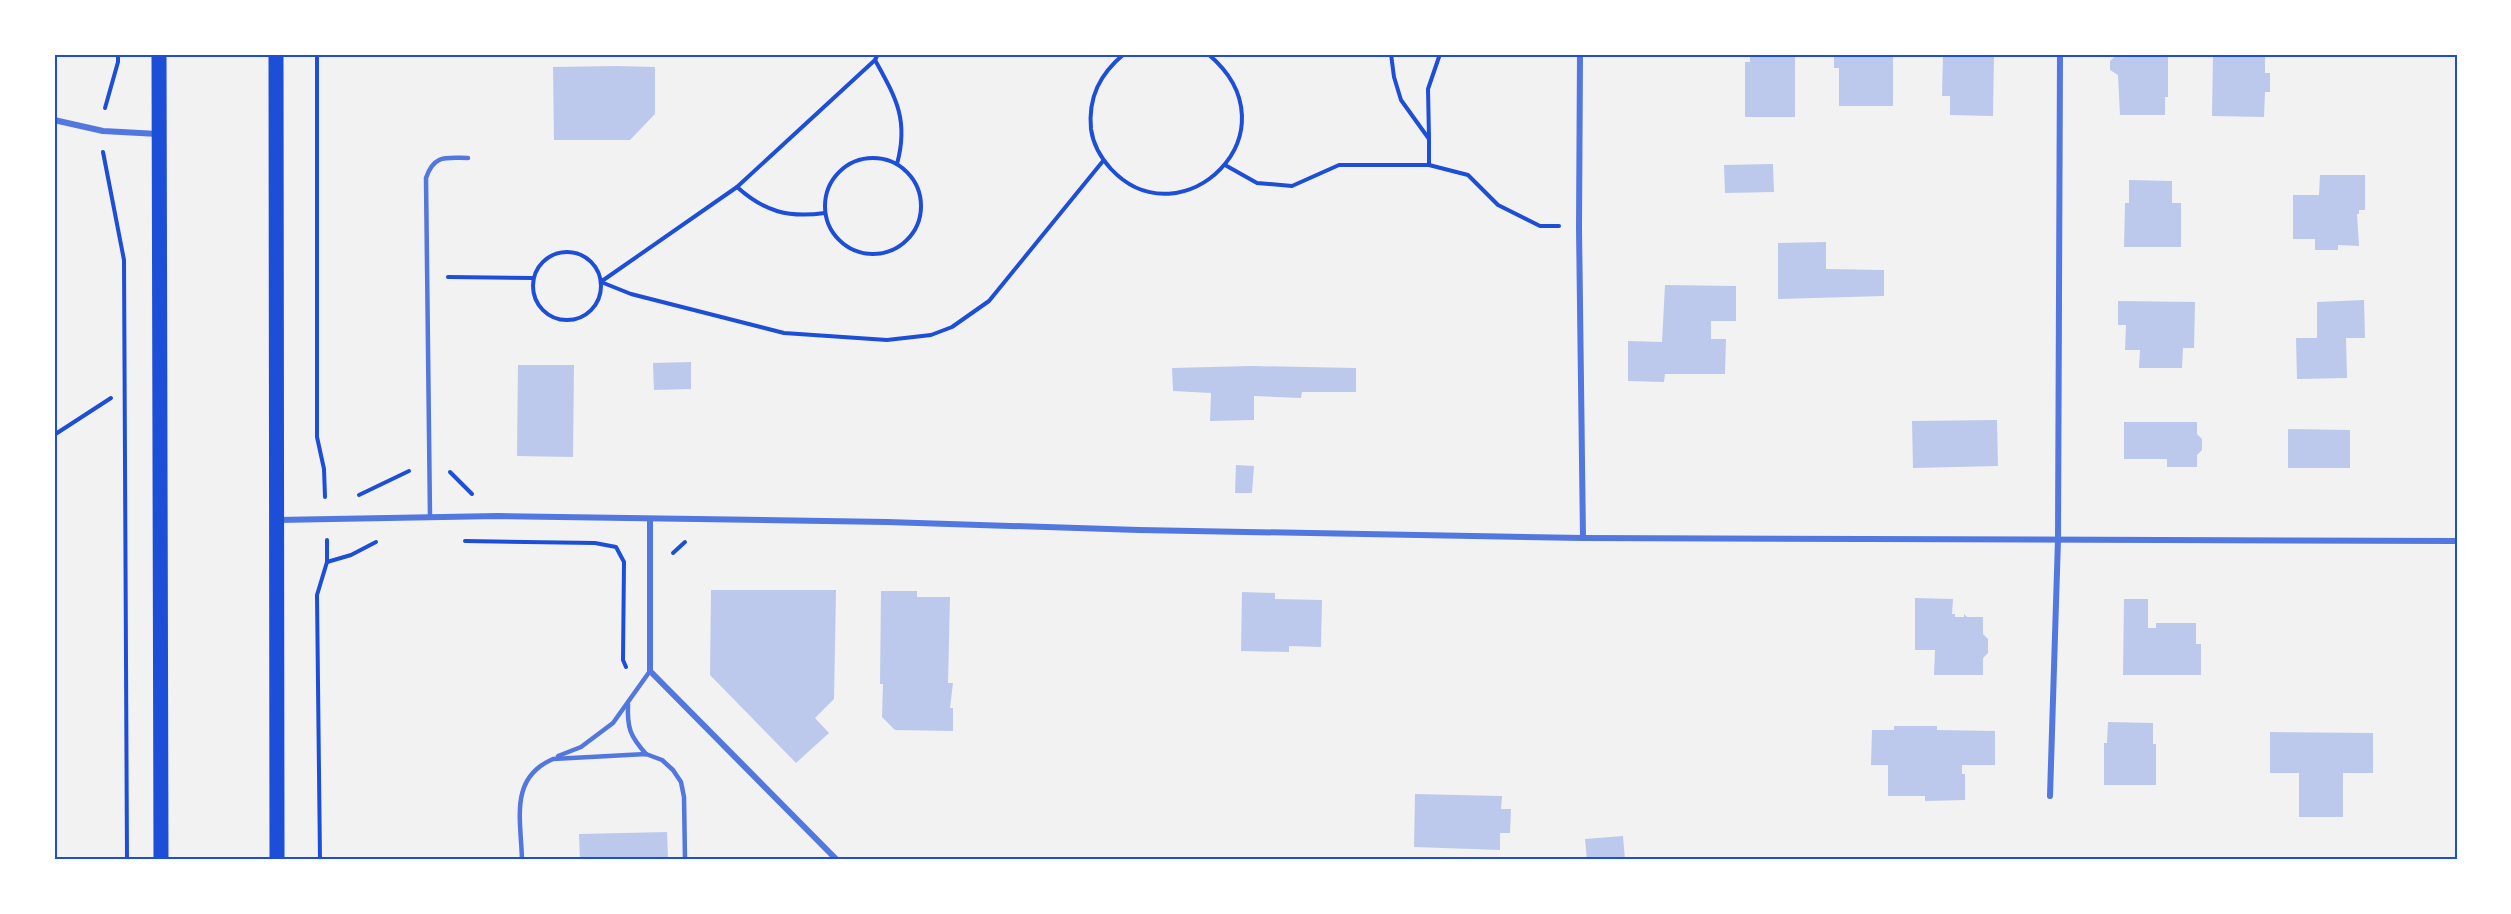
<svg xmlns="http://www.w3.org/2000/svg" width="2511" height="914" font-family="'Public Sans',sans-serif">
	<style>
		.building { fill: #bdc9ec }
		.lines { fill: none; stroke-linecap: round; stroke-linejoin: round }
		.path { stroke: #1d4ed8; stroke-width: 4 }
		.service { stroke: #5277de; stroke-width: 4.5 }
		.minor { stroke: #5277de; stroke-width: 6 }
		.primary { stroke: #1d4ed8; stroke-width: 15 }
		.neatline { fill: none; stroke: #1d4ed8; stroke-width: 2 }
	</style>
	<rect width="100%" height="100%" fill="#f2f2f2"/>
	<g class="building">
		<polygon points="1750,54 1795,54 1795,117 1745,117 1745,62 1750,62"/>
		<polygon points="1834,54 1893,54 1893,106 1839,106 1839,68 1834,68"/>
		<polygon points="1943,54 1994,54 1993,116 1950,115 1950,96 1942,96"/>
		<polygon points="2118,54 2168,54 2168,97 2165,97 2165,115 2120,115 2118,75 2110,70 2110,61"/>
		<polygon points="2213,54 2265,54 2265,73 2270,73 2270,92 2265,92 2264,117 2212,116"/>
		<polygon points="616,66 655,67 655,114 630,140 554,140 553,67"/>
		<polygon points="1773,164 1774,192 1725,193 1724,165"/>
		<polygon points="2320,175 2365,175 2365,210 2359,210 2359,214 2357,214 2359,246 2338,245 2338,250 2315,250 2315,239 2293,239 2293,195 2319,195"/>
		<polygon points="2129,180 2172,181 2172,203 2181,203 2181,247 2124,247 2125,203 2129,203"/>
		<polygon points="1826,242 1826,269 1884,270 1884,296 1778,299 1778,243"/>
		<polygon points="1665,285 1736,286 1736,321 1711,321 1711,339 1726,339 1725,374 1665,374 1664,382 1628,381 1628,341 1662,342"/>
		<polygon points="2364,300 2365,338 2346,338 2347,378 2297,379 2296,338 2317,338 2317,302"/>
		<polygon points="2118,301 2195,302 2194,348 2183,348 2182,368 2139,368 2140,350 2125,350 2126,325 2118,325"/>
		<polygon points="691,362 691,389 654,390 653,363"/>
		<polygon points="518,365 574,365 573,457 517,456"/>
		<polygon points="1251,366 1356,368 1356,392 1302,392 1301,398 1254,396 1254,420 1210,421 1211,393 1173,391 1172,368"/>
		<polygon points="1997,420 1998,466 1913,468 1912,421"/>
		<polygon points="2124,422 2197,422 2197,434 2202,439 2202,450 2197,455 2197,467 2167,467 2167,459 2124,459"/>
		<polygon points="2288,429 2350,430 2350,468 2288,468"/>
		<polygon points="1236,465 1254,466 1252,493 1235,493"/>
		<polygon points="711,590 836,590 834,699 815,718 829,733 796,763 710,675"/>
		<polygon points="881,591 917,591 917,597 950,597 948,683 953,683 950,708 953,708 953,731 895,730 882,717 883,684 880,684"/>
		<polygon points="1242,592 1275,593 1275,599 1322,600 1321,647 1289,646 1289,652 1241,651"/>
		<polygon points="1915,598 1953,599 1952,614 1955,614 1955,617 1964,617 1964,614 1967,617 1983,617 1983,634 1988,639 1988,653 1983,658 1983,675 1934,675 1935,650 1915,650"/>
		<polygon points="2124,599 2148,599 2148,628 2156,628 2156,623 2196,623 2196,644 2201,644 2201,675 2123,675"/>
		<polygon points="2108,722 2153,723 2153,744 2156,744 2156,785 2104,785 2104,743 2107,743"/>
		<polygon points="1894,726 1937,726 1937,730 1995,731 1995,765 1962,765 1962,774 1965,774 1965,800 1925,801 1925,796 1888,796 1888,765 1871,765 1872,730 1894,730"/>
		<polygon points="2270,732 2373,733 2373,773 2343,773 2343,817 2299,817 2299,773 2270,773"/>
		<polygon points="1415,794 1502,796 1501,809 1511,809 1510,833 1500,833 1500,850 1414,847"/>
		<polygon points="667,832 668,860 580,860 579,834"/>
		<polygon points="1623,836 1625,860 1587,860 1585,839"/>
	</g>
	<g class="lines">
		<g class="path">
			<polyline points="317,54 317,437 324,469 325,497"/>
			<path d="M 1124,54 C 1100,74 1088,97 1091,129 C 1093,144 1101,158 1111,169 C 1181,244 1301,132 1208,54"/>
			<polyline points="1391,54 1394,77 1401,100 1429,139 1429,165 1468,175 1498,205 1540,226 1559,226"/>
			<path d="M 875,60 C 896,98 909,120 897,164"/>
			<polyline points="105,108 118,62 118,54"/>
			<polyline points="1429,138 1428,89 1440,54"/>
			<polyline points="103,152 124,260 127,860"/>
			<circle cx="873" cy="206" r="48"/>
			<polyline points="1225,165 1257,183 1292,186 1339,165 1429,165"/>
			<path d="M 737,187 C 765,212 788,218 825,213"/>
			<circle cx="567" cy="286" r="34"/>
			<polyline points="448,277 533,278"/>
			<polyline points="602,281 737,187 875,60 878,54"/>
			<polyline points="601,282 631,294 784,333 887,340 931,335 952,327 989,301 1103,161"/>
			<polyline points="54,435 111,398"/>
			<polyline points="450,472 472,494"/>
			<polyline points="359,495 409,471"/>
			<polyline points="465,541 595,543 616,547 624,562 623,660 626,667"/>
			<polyline points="673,553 685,542"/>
			<polyline points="327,562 351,555 376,542"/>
			<polyline points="320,860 317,595 327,562 327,540"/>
		</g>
		<g class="service">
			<path d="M 430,517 L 426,178 C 434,154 446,158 468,158"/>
			<path d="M 628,704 C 627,728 630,736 646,754"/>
			<polyline points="558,756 581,747 613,723 650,671"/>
			<path d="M 522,860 C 521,819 509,778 553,759 L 646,754 L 662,760 L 673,770 L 681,782 L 684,797 L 685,860"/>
		</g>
		<g class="minor">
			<polyline points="1580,54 1579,227 1583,538"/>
			<polyline points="54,120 103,131 158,134"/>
			<polyline points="650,519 650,671 837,860"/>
			<polyline points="277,520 498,516 887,522 1139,530 1583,538 2457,541"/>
			<polyline points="2050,796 2058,539 2060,54"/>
		</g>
		<g class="primary">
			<polyline points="159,54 161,860"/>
			<polyline points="276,54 277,860"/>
		</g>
	</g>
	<rect width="2511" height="914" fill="none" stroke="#ffffff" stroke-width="111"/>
	<rect x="56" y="56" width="2400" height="802" class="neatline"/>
</svg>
